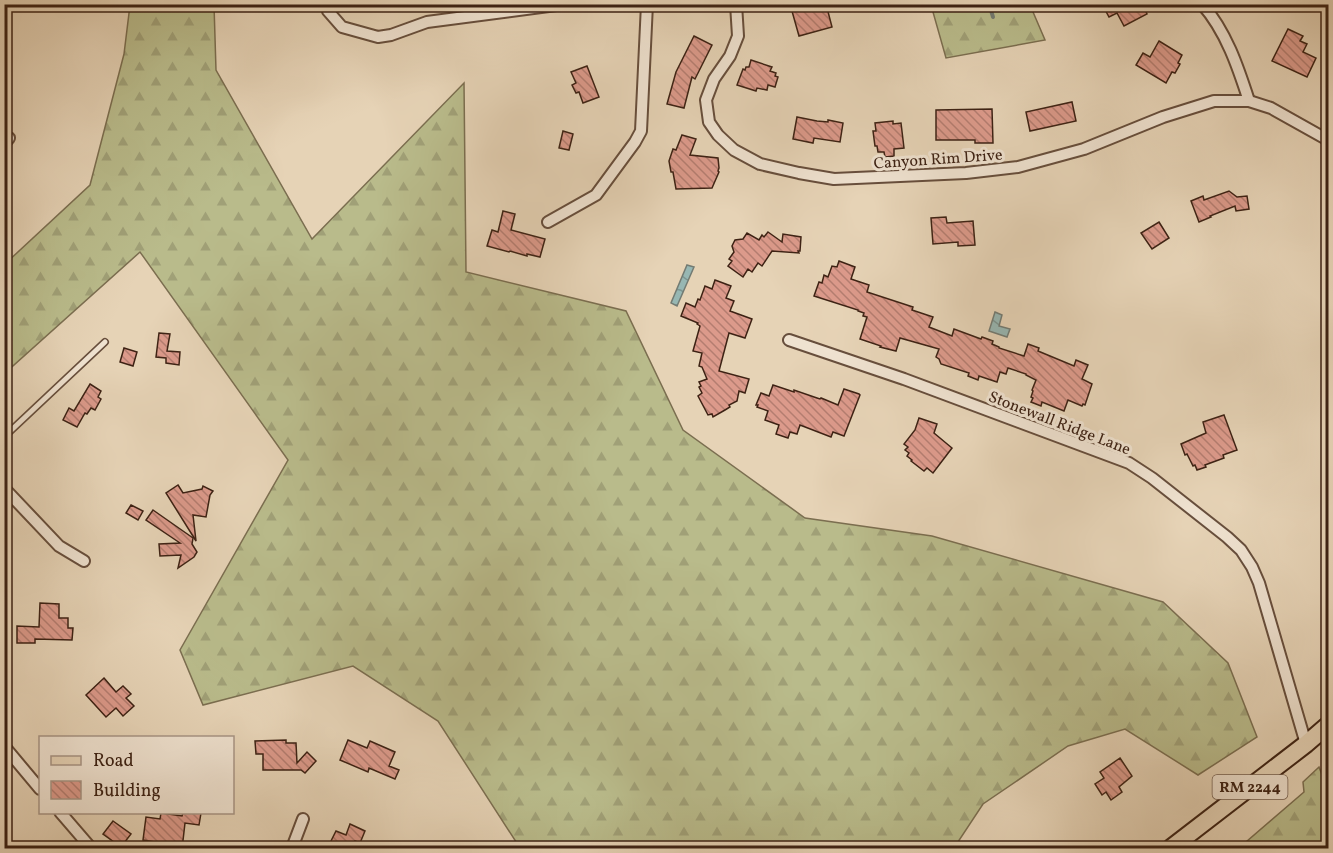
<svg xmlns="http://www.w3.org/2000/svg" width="1333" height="853" font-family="Vollkorn,serif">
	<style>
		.forest { fill: url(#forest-firs); stroke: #7b6e50; stroke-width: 1.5 }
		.water { fill: url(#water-waves); stroke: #737b73; stroke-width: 1.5 }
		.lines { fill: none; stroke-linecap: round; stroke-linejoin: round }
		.stream { stroke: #737b73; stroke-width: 4 }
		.building { fill: url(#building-back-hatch); stroke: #3d2214; stroke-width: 1.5 }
		.lane-casing { stroke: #674e3c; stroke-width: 8 }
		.street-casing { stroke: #674e3c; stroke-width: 14 }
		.primary-casing { stroke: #3d2214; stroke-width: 20 }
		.lane { stroke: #efe2d0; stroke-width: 5 }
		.street { stroke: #efe2d0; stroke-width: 10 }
		.primary { stroke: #e6d3b6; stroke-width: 16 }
		.labels { text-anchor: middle; stroke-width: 6; stroke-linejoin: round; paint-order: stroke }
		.shield { fill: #efe2d0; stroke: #725c4c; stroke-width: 1.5 }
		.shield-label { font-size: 15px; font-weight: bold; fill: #3d2214 }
		.street-label { font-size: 16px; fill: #3d2214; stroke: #efe2d0 }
	</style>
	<defs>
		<pattern id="forest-firs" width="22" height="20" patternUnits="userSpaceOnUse" patternTransform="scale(1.5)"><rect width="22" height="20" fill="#b9bb8b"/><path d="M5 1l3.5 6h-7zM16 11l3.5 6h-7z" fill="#a0a077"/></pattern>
		<pattern id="water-waves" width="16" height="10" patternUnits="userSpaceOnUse" patternTransform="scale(1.5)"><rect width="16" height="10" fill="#97b7b3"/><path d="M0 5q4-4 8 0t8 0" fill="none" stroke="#7c9490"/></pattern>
		<pattern id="building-back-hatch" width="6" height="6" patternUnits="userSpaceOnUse" patternTransform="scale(1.5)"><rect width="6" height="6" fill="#dc9a8b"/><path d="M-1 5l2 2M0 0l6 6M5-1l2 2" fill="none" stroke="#b47d70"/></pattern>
	</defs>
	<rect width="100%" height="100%" fill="#e6d3b6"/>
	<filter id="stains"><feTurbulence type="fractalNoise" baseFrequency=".00333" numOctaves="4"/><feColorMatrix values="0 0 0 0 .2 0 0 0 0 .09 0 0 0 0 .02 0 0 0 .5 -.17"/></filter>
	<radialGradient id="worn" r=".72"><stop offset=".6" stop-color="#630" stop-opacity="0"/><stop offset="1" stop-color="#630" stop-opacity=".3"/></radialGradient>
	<g class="forest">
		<polygon points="130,5 214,5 216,70 312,239 464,83 466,272 626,311 683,430 805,518 932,536 1163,602 1228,663 1257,737 1198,775 1125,729 1068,746 983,804 954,848 520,848 438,721 353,666 203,705 180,650 288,460 140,252 5,373 5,264 90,185 124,54"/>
		<polygon points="931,5 1030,5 1045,40 946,58"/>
		<polygon points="1319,767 1328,791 1328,848 1239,848 1304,792 1303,782"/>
	</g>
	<g class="water">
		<polygon points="687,265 694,267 677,306 671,303"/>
		<polygon points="995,312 1002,315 999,326 1010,329 1007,337 989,331"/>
	</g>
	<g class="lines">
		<polyline class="stream" points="989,4 993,17"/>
	</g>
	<g class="building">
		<polygon points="790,4 826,4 832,27 799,36"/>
		<polygon points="1102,4 1143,4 1147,14 1124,26 1117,13 1109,17"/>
		<polygon points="1288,29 1303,36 1300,41 1307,44 1303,52 1316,58 1307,77 1272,61"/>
		<polygon points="694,36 712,45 695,79 692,77 684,108 667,104 676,72"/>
		<polygon points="1159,41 1182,55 1178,63 1180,64 1175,73 1172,72 1166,83 1136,65 1143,53 1150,57"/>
		<polygon points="751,60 772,67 770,71 776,73 775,76 778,77 775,87 768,85 767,90 757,88 756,91 737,85 743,69 745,70 746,67 749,67"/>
		<polygon points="587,66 599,97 583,103 579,92 576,93 572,85 576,83 571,72"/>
		<polygon points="1072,102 1076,121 1030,131 1026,112"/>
		<polygon points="992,109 993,143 975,143 975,140 936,140 936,110"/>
		<polygon points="797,117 817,121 828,122 828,120 843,123 840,142 814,138 813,143 793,139"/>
		<polygon points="893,121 893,124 901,123 904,148 894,149 894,156 885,157 884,152 878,152 877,146 875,146 873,131 876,131 875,123"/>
		<polygon points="563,131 573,134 569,150 559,148"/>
		<polygon points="682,135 696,139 690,155 718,158 719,168 718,171 719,172 712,188 676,189 673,172 671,172 669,161 673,149 676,150"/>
		<polygon points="1229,191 1237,197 1247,196 1249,209 1236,211 1235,206 1210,216 1211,217 1199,222 1191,201 1203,196 1204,200"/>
		<polygon points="503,211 515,214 511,230 545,239 540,257 527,254 527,256 510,251 509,252 487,246 492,230 498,232"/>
		<polygon points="946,217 947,223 973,221 975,245 958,246 958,242 933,244 931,218"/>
		<polygon points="1159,222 1169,238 1152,249 1141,233"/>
		<polygon points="768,232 782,242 783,234 801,237 800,251 798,251 799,253 772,251 762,266 758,263 752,272 748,269 743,277 728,266 732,261 729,259 734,252 732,246 735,240 743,239 747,233 759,240 762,235 764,237"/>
		<polygon points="839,261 855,267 851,279 869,285 867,292 913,307 912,310 933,317 929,327 952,336 954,329 981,339 982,337 993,341 992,344 999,347 999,348 1024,356 1028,344 1039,348 1038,351 1074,366 1076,360 1088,365 1082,379 1092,384 1085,405 1083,404 1082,406 1068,400 1064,411 1042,402 1041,406 1031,402 1033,398 1031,397 1033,391 1032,390 1036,380 1026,375 1026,374 1008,368 1006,374 1000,372 997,382 979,376 978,380 968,376 969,373 941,364 939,359 936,357 939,349 900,338 896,351 880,347 881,346 860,339 867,317 863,316 864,313 858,311 858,310 814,296 819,282 822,283 824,275 828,277 832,266 837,267"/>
		<polygon points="715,280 731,286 726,298 734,301 730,311 752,319 745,338 729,333 719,371 749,379 745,393 739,391 737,401 729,405 730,407 725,410 713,417 712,414 708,415 698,396 702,393 699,387 701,386 699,382 707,379 702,367 699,366 702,353 693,351 700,326 697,324 698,323 681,316 686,303 695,307 698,299 700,300 705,286 712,289"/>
		<polygon points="159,333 170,334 167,351 180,352 179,365 166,363 166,358 156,357"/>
		<polygon points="124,348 137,352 133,366 120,362"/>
		<polygon points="90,384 101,391 98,397 101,399 95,410 91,408 87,414 85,413 77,427 63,420 69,408 74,411"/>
		<polygon points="773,385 794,392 794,390 817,398 820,399 821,398 838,405 844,389 859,394 860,395 844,436 833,432 831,437 800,425 797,434 790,432 788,438 776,434 779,425 765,420 768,411 757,407 758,405 756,405 761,393 769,396"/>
		<polygon points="1224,415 1237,450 1223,455 1224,458 1205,465 1206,467 1197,470 1195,465 1193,466 1187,454 1185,455 1181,444 1206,433 1203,422"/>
		<polygon points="919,418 937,424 934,433 952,448 933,473 927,468 924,471 911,461 912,460 907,456 909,453 905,450 908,447 904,444 915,430"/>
		<polygon points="178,485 183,493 202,489 203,486 213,491 210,495 206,517 193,515 196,541 166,493"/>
		<polygon points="131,505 143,511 138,520 126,513"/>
		<polygon points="153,510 193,538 192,544 197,552 194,557 178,568 181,555 160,556 159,544 180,543 146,520"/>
		<polygon points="40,603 59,604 59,618 68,618 68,628 73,628 72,640 35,639 35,643 17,643 17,626 39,627"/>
		<polygon points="104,678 116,692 123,686 131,694 126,698 134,706 123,716 116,708 106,717 86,695"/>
		<polygon points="286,740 286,743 296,743 297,763 307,752 316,761 305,773 301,770 263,770 263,754 256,754 255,741"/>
		<polygon points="348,740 367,748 370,741 395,752 389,766 399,770 395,779 369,768 368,772 340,760"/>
		<polygon points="1120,758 1132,776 1119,787 1122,792 1111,800 1106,792 1102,795 1095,784 1104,778 1100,772"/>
		<polygon points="161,813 182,816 183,813 201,813 199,825 185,823 182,849 161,849 162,843 143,840 146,817 160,819"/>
		<polygon points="113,821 131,834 121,847 103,834"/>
		<polygon points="350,824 365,831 360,843 355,841 351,849 327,849 336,831 346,835"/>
	</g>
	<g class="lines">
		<defs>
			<polyline id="lane" points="4,437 105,342"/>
			<g id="street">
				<polyline points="327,4 328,11 342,27 378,37 391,35 427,22 564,4"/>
				<polyline points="736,4 738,36 730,56 714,79 706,100 709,122 718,135 734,150 760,164 799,173 834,179 966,173 1018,167 1084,149 1163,117 1214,101 1249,101 1271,108 1328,140"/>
				<path d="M 1202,4 C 1226,31 1238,67 1249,101"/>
				<polyline points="4,144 9,138"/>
				<polyline points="548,222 596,195 635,142 641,131 647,4"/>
				<polyline points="789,340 904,379 1129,463 1152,478 1227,537 1241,550 1252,567 1259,583 1306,744"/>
				<polyline points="4,488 59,546 84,561"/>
				<polyline points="4,746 40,789"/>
				<polyline points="60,812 91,848"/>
				<polyline points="292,848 303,819"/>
			</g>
			<polyline id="primary" points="1171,848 1306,744 1328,725"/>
		</defs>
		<use href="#lane" class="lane-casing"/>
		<use href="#street" class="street-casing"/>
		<use href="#primary" class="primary-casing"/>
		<use href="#lane" class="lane"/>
		<use href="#street" class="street"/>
		<use href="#primary" class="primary"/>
	</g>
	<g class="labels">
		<rect class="shield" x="1212.5" y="775" width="75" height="24" rx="4.5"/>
		<g class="shield-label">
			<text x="1250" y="792">RM 2244</text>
		</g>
		<g class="street-label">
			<text transform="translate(938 158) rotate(-4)" y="6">Canyon Rim Drive</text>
			<text transform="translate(1060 422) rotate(21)" y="6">Stonewall Ridge Lane</text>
		</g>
	</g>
	<rect width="1333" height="853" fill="none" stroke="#e6d3b6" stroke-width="24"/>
	<rect x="6" y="6" width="1321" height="841" fill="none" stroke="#3d2214" stroke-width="3"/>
	<rect x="12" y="12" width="1309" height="829" fill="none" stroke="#3d2214" stroke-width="1.5"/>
	<rect x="39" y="736" width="195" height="78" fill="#efe2d0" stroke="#a89585" stroke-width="1.5"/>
	<rect x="51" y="756" width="30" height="9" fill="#e6d3b6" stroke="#a89585" stroke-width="1.5"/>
	<text x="93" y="766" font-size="18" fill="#3d2214">Road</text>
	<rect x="51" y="781" width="30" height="18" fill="url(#building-back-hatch)" stroke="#a89585" stroke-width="1.5"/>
	<text x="93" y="796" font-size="18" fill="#3d2214">Building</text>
	<rect width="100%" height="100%" filter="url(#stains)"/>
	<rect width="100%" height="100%" fill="url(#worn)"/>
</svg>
